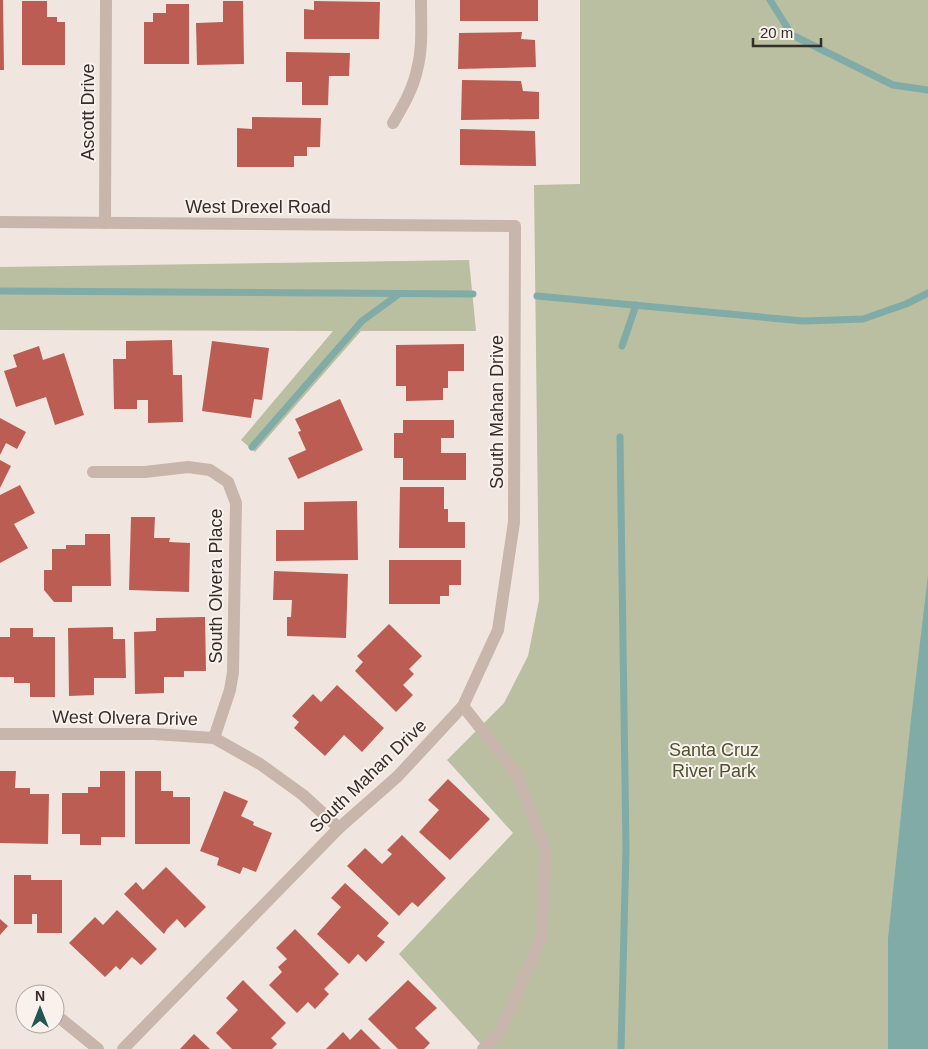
<svg xmlns="http://www.w3.org/2000/svg" width="928" height="1049" font-family="Helvetica,sans-serif">
	<style>
		.green { fill: #b9bfa0 }
		.water { fill: #81aba7 }
		.lines { fill: none; stroke-linecap: round; stroke-linejoin: round }
		.stream { stroke: #81aba7; stroke-width: 7 }
		.building { fill: #bb5d53 }
		.minor { stroke: #c8b5ac; stroke-width: 12 }
		.labels { text-anchor: middle; stroke-width: 4; stroke-linejoin: round; paint-order: stroke }
		.street-label { font-size: 18px; fill: #372c2a; stroke: #f9f1eb }
		.park-label { font-size: 18px; fill: #4b5330; stroke: #f9f1eb }
	</style>
	<rect width="100%" height="100%" fill="#f1e6df"/>
	<g class="green">
		<polygon points="580,0 928,0 928,1049 485,1049 399,954 513,833 447,760 504,703 528,656 539,600 534,185 580,184"/>
		<polygon points="469,260 476,331 361,331 255,452 241,440 333,331 0,330 0,267"/>
	</g>
	<polygon class="water" points="928,575 928,1049 888,1049 888,939 911,719"/>
	<g class="lines">
		<g class="stream">
			<polyline points="770,0 792,35 893,85 928,90"/>
			<polyline points="0,291 473,294"/>
			<polyline points="537,296 803,321 863,319 906,304 928,293"/>
			<polyline points="622,346 636,305"/>
			<polyline points="620,437 626,849 621,1049"/>
			<polyline points="252,447 362,321 399,294"/>
		</g>
	</g>
	<g class="building">
		<polygon points="0,0 3,0 4,70 0,70"/>
		<rect x="460" y="0" width="78" height="21"/>
		<polygon points="22,1 47,1 47,17 57,17 57,22 65,22 65,65 22,65"/>
		<polygon points="223,1 243,1 244,64 197,65 196,23 223,22"/>
		<polygon points="314,1 380,2 379,39 304,39 304,9 314,10"/>
		<polygon points="166,4 189,4 189,64 144,64 144,22 153,22 153,13 166,13"/>
		<polygon points="522,32 521,39 535,40 536,67 458,69 459,33"/>
		<polygon points="286,52 350,53 349,76 329,76 328,105 302,105 302,82 286,82"/>
		<polygon points="462,80 521,81 523,91 539,92 539,119 461,120"/>
		<polygon points="252,117 321,118 320,147 307,147 307,156 294,156 294,167 237,167 237,128 252,129"/>
		<polygon points="460,129 535,131 536,166 460,165"/>
		<polygon points="172,340 173,375 182,375 183,422 148,423 148,400 137,400 137,409 114,409 113,359 126,359 126,341"/>
		<polygon points="212,341 269,348 262,400 254,399 251,418 202,411"/>
		<polygon points="464,344 464,371 448,371 448,388 443,388 443,400 406,401 406,386 396,386 396,345"/>
		<polygon points="39,346 43,360 64,353 84,415 55,425 46,397 16,407 4,371 17,367 13,355"/>
		<polygon points="340,399 363,450 298,479 288,458 306,450 298,432 301,431 295,419"/>
		<polygon points="0,418 26,432 17,449 6,443 0,455"/>
		<polygon points="403,420 454,420 454,438 441,438 441,453 466,453 466,480 403,480 403,458 394,458 394,433 403,433"/>
		<polygon points="0,460 11,466 0,488"/>
		<polygon points="20,485 35,513 14,524 28,548 0,563 0,495"/>
		<polygon points="400,487 444,487 444,509 448,509 448,522 465,522 465,548 399,548"/>
		<polygon points="357,501 358,560 276,561 276,530 304,530 304,502"/>
		<polygon points="131,517 155,517 154,538 170,538 169,542 190,543 189,592 129,590"/>
		<polygon points="85,534 110,534 111,586 72,586 72,602 54,602 44,590 44,570 52,570 52,549 66,549 66,545 85,545"/>
		<polygon points="389,560 461,560 461,585 449,585 449,596 440,596 440,604 389,604"/>
		<polygon points="274,571 348,574 346,638 287,636 287,617 291,617 292,600 273,600"/>
		<polygon points="205,617 206,671 184,671 184,677 164,677 164,693 135,694 134,632 156,631 156,618"/>
		<polygon points="389,624 422,656 409,669 414,674 403,685 413,695 396,712 355,671 363,662 357,656"/>
		<polygon points="113,627 113,639 125,639 126,678 94,678 94,695 69,696 68,628"/>
		<polygon points="10,628 33,628 33,637 55,637 55,697 30,697 30,683 14,683 14,677 0,677 0,637 10,637"/>
		<polygon points="337,685 384,728 362,752 344,735 325,756 294,728 299,722 292,716 313,694 321,702"/>
		<polygon points="0,771 16,771 15,788 30,788 30,794 49,794 48,844 0,843"/>
		<polygon points="100,771 125,771 125,837 101,837 101,845 80,845 80,834 62,834 62,793 88,793 88,787 100,787"/>
		<polygon points="135,771 161,771 161,791 173,791 173,797 190,797 190,844 135,844"/>
		<polygon points="448,779 490,819 450,860 419,832 439,810 428,800"/>
		<polygon points="224,791 248,801 241,816 254,822 253,825 272,833 256,872 243,867 240,874 217,865 219,858 200,851"/>
		<polygon points="402,835 446,878 418,907 412,902 399,916 347,866 365,848 382,864 392,854 387,850"/>
		<polygon points="166,867 206,907 185,928 177,919 167,929 164,934 124,894 136,882 143,890"/>
		<polygon points="14,875 31,875 31,880 62,880 62,933 37,933 37,914 32,914 32,924 14,924"/>
		<polygon points="345,883 389,923 377,936 385,942 366,962 358,954 349,964 317,934 341,907 331,898"/>
		<polygon points="117,910 157,949 141,965 132,957 120,970 116,966 105,977 69,943 95,917 103,925"/>
		<polygon points="0,919 8,926 0,935"/>
		<polygon points="295,929 339,974 324,989 329,994 315,1009 308,1002 297,1013 269,985 282,972 278,967 287,959 276,948"/>
		<polygon points="243,980 286,1023 271,1038 277,1044 272,1049 232,1049 216,1033 238,1010 226,998"/>
		<polygon points="408,980 437,1008 415,1028 430,1043 424,1049 398,1049 368,1019"/>
		<polygon points="361,1029 381,1049 326,1049 343,1032 350,1040"/>
		<polygon points="194,1034 210,1049 180,1049"/>
	</g>
	<g class="lines">
		<g class="minor">
			<path d="M 393,123 C 403,106 413,89 417,70 C 423,47 421,23 421,0"/>
			<polyline points="0,222 515,226 514,522 498,630 463,706 398,776 339,828 123,1049"/>
			<polyline points="105,223 106,0"/>
			<polyline points="93,472 145,472 188,467 210,470 228,482 236,503 233,672 230,690 214,738"/>
			<polyline points="463,706 516,773 546,851 541,938 500,1032 483,1049"/>
			<polyline points="0,734 154,734 214,738 260,764 303,795 339,828"/>
			<polyline points="55,1014 98,1049"/>
		</g>
	</g>
	<g class="labels">
		<g class="street-label">
			<text transform="translate(88 112) rotate(-90)" y="6">Ascott Drive</text>
			<text x="258" y="213">West Drexel Road</text>
			<text transform="translate(497 412) rotate(-90)" y="6">South Mahan Drive</text>
			<text transform="translate(216 586) rotate(-90)" y="6">South Olvera Place</text>
			<text transform="translate(125 718) rotate(1)" y="6">West Olvera Drive</text>
			<text transform="translate(368 776) rotate(-44)" y="6">South Mahan Drive</text>
		</g>
		<g class="park-label">
			<text x="714" y="756">Santa Cruz<tspan x="714" dy="21">River Park</tspan></text>
		</g>
	</g>
	<g transform="translate(40 1009)"><circle r="24" fill="#f9f1eb" stroke="#aba29e"/>
	<path d="M0-4L9 19L0 12L-9 19Z" fill="#235551"/>
	<text y="-8" font-size="14" font-weight="bold" text-anchor="middle" fill="#372c2a">N</text>
	</g>
	<path d="M753 38v8h68v-8" fill="none" stroke="#372c2a" stroke-width="2.5"/>
	<text x="760" y="38" font-size="15" fill="#372c2a" stroke="#f9f1eb" stroke-width="4" paint-order="stroke">20 m</text>
</svg>
